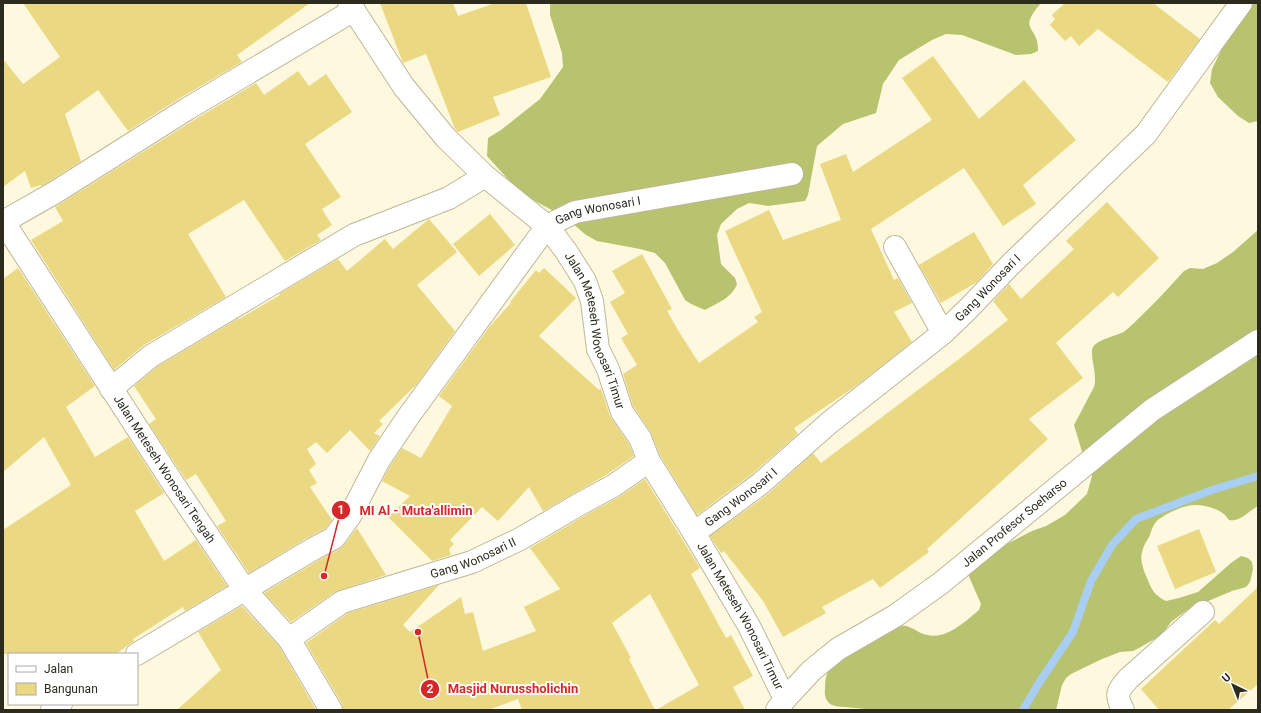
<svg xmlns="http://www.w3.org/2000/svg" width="1261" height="713" font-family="Roboto,sans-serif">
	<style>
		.forest { fill: #b7c36e }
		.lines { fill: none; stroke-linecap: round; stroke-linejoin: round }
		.stream { stroke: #a8cef3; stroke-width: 8 }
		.building { fill: #ead982 }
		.minor-casing { stroke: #beb797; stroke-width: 24 }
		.primary-casing { stroke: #beb797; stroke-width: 24 }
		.minor { stroke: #fff; stroke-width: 22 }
		.primary { stroke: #fff; stroke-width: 22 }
		.labels { text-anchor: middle; stroke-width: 4; stroke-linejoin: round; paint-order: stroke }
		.street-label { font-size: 12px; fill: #2d2b1e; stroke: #fff }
		.leader { fill: none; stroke: #d62828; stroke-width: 1.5 }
		.callout-dot { fill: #d62828; stroke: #fff; stroke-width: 1.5 }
		.mark-label { font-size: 12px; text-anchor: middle; font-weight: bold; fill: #fff }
		.callout-label { font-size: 13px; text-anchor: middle; font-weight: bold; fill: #d62828; stroke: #fff; stroke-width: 4; stroke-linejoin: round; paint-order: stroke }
	</style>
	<rect width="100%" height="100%" fill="#fef9de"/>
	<g class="forest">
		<path d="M 550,3 L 1041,3 C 1016,32 1039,25 1038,51 L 1031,54 L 1016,55 L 962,35 L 946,34 L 932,40 L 899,60 L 883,84 L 876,113 L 843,124 L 817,146 L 808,195 L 805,201 L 768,206 L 749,203 L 737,209 L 721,224 L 717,235 L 721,264 L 735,278 L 737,284 C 732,298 717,303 705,310 L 691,304 L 685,300 L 665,263 L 655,253 L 640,249 L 597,241 L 586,235 L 565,217 L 531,199 L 514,186 L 487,156 L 488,138 L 501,130 L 540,99 L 563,67 L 562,53 L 550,15 Z"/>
		<polygon points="1250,3 1258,3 1258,121 1249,123 1238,116 1218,97 1210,83 1212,69 1231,30"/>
		<path d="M 1258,230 L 1258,506 C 1250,510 1239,523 1229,520 C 1225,514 1222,512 1215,509 C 1197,502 1186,505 1169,513 C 1164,516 1159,518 1156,522 C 1153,525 1151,531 1150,535 C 1148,540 1144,544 1143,549 C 1139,559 1143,569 1147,578 C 1151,589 1155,596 1166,601 L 1179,598 L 1198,592 L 1231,563 L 1241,556 L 1248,558 L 1252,562 L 1253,569 L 1250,582 L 1246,587 L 1232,591 L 1187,610 L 1171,622 L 1163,633 L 1158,637 L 1139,648 L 1133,651 L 1120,652 L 1102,659 L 1071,674 L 1066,678 L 1062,685 L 1056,710 L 869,710 C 859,707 840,708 832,705 C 826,702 824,695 825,689 C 825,684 825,679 827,674 C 839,653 877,637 898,626 C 908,624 912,629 921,633 C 944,643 963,623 979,610 L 981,604 L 967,572 L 998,547 L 1005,545 L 1032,531 L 1046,526 L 1065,515 L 1087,494 L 1092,476 L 1083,455 L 1074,425 L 1094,387 C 1098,374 1089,356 1093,347 C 1098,339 1117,336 1125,331 C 1131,326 1136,321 1141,316 C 1156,302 1170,286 1184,271 L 1190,268 L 1203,269 L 1217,263 L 1233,252 Z"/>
	</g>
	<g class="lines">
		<polyline class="stream" points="1023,710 1039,683 1073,632 1091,581 1112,545 1136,519 1212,490 1258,476"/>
	</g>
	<g class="building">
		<polygon points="23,3 310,3 237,55 242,62 180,98 128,131 98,90 65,114 81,161 42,186 41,185 31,188 25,171 3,187 3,59 23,84 60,57"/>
		<polygon points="380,3 453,3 458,16 495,3 526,3 551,77 493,97 500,115 458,132 455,129 426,54 403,63"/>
		<polygon points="1065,3 1153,3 1200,39 1168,82 1098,29 1079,46 1071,36 1065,41 1050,25 1055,19 1052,15"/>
		<polygon points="933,56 979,119 1024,80 1076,140 1023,185 1036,204 1003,226 964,168 871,229 894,280 898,278 912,303 894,312 912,342 856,386 794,428 798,434 752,474 697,515 660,455 650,431 633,406 623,374 637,365 621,338 628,334 610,302 625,293 612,271 642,254 672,309 667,311 681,335 699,363 758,322 754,317 762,312 725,231 769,210 783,240 841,220 820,164 846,154 853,172 932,120 902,78"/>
		<polygon points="298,71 309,86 326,74 352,112 305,144 341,197 322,209 332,225 317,235 321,240 285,261 244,200 188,234 226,297 144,345 114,370 31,240 63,221 55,207 194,120 256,83 264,95"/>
		<polygon points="1107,202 1159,258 1118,297 1113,292 1056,343 1083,378 1029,419 1048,439 927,549 929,552 880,588 873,579 822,607 826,613 783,637 763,601 724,551 721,553 710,536 768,494 813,453 821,463 963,356 1008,320 993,301 1009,284 1021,299 1074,249 1066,241"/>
		<polygon points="490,214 515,245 479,276 453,244"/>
		<polygon points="429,219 457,252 417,285 455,331 417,384 379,421 383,424 374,433 380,436 370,451 350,430 327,453 316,442 307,449 316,464 309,470 317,483 310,487 332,520 326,528 307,538 249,573 217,526 226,521 196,474 186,480 149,424 156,419 134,386 158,366 239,318 239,319 280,295 279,294 338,259 347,271 385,239 393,249"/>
		<polygon points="974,232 993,264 977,282 941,303 919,265"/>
		<polygon points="18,268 95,386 66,407 95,457 128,437 164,493 135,511 164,561 196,540 227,586 185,611 183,607 133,639 134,641 116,654 3,654 3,530 71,485 44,437 3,472 3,279"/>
		<polygon points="544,268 576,298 539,336 599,390 601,389 610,416 629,444 634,456 606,475 543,511 529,487 498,521 482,507 450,540 454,544 449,549 451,555 432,561 388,517 410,496 382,481 390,466 402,448 421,458 452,406 439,396 490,326 511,303 510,302 536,270 539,273"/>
		<polygon points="645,479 700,568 691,574 726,638 731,635 753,676 733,687 745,710 656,710 699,685 650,594 612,623 631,658 629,659 655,710 522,710 518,699 488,710 343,710 342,704 306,643 348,613 439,585 403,625 410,632 461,597 465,614 473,612 483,651 536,631 524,607 560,589 530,548 584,516 619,497"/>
		<polygon points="357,528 386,575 335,592 291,622 264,593 319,560 340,549 344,545"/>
		<polygon points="1199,529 1216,572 1175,589 1157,546"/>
		<polygon points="1258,587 1258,684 1228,710 1159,710 1141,689 1215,620 1219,624"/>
		<polygon points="242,606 279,646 316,710 177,710 221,670 198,632"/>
	</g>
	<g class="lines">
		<defs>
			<g id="minor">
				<path id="s1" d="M 349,3 L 404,87 L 446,138 L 485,176 L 547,226 L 566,251 L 585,281 L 592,301 L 598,349 L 608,369 L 622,412 L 640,438 L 649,461 L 694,533 L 749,626 L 785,699"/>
				<path id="s2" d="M 3,221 L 174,485 L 245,590 L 289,639 L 331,710"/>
				<polyline points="3,222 54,193 187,109 354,10"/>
				<polyline points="895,247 943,333"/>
				<polyline points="111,389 151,356 354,235 449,198 485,176"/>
				<path id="s3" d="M 694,533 L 760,484 L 829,423 L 943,333 L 968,309 L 1011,264 L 1146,134 L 1241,3"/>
				<path id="s4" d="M 289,639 L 342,602 L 472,562 L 520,539 L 578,505 L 613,486 L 649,461"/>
				<path id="s5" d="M 137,654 L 313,549 L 334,538 L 350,516 L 379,460 L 408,417 L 547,226 L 575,212 L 792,174"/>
				<polyline points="52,710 61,704"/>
				<path d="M 1123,710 C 1115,694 1117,692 1128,679 L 1203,612"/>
			</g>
			<g id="primary">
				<path id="s6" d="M 777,710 L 785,699 L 812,670 L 838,649 L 895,616 L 941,583 L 1152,410 L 1258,341"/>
			</g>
		</defs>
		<use href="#minor" class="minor-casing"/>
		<use href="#primary" class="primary-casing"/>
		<use href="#minor" class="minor"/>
		<use href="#primary" class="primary"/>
	</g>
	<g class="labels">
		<g class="street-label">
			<text dy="4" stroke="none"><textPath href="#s5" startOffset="661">Gang Wonosari I</textPath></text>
			<text dy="4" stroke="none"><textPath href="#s3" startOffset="383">Gang Wonosari I</textPath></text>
			<text dy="4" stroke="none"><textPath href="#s1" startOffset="418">Jalan Meteseh Wonosari Timur</textPath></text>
			<text dy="4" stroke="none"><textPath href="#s2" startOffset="296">Jalan Meteseh Wonosari Tengah</textPath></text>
			<text dy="4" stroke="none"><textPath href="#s3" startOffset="59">Gang Wonosari I</textPath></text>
			<text dy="4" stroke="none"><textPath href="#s6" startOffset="304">Jalan Profesor Soeharso</textPath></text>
			<text dy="4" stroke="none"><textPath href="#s4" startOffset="203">Gang Wonosari II</textPath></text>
			<text dy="4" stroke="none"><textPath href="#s1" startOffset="741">Jalan Meteseh Wonosari Timur</textPath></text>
		</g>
	</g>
	<path class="leader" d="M324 576L341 510M418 632L430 689"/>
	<g class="callout-dot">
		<circle cx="324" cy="576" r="4"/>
		<circle cx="418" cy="632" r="4"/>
		<circle cx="341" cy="510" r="10"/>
		<circle cx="430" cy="689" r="10"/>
	</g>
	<g class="mark-label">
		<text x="341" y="514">1</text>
		<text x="430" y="693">2</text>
	</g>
	<g class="callout-label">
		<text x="416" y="515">MI Al - Muta'allimin</text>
		<text x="513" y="693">Masjid Nurussholichin</text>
	</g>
	<rect width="1261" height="713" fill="none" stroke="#2d2b1e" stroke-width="8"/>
	<rect x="8" y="653" width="130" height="52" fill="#ffffff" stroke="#abaaa5"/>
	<rect x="16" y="666" width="20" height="6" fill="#ffffff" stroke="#abaaa5"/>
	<text x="44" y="673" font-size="12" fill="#2d2b1e">Jalan</text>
	<rect x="16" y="683" width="20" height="12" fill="#ead982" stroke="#abaaa5"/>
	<text x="44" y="693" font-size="12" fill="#2d2b1e">Bangunan</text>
	<g transform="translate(1233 685) rotate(317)" stroke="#ffffff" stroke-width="3" paint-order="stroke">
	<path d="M0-3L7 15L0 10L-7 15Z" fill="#2d2b1e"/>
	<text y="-6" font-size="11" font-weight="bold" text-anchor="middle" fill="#2d2b1e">U</text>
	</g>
</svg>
